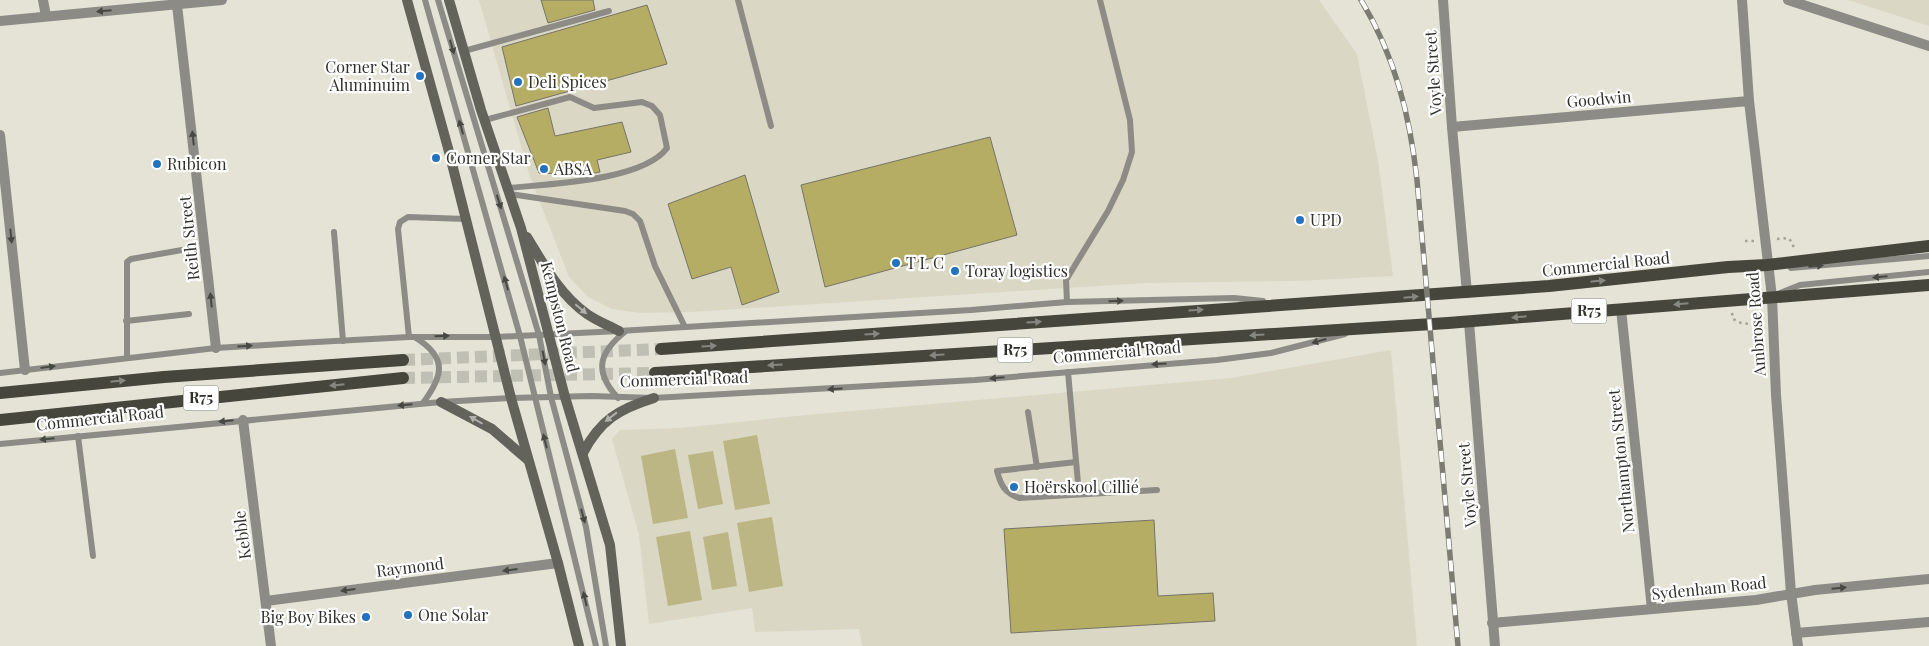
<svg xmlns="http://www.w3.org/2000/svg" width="1929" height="646" font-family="'Playfair Display',serif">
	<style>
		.built { fill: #dad8c4 }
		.green { fill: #bcb685 }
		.building { fill: #b6ad64; stroke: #757469 }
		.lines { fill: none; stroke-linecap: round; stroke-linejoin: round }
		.primary-tunnel { stroke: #c0bfb4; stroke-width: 12; stroke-dasharray: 12 6; stroke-linecap: butt }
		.path { stroke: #a3a298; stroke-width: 2.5; stroke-dasharray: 2.5 4; stroke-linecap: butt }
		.service { stroke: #8c8b86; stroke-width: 6 }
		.minor { stroke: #8c8b86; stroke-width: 10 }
		.secondary { stroke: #63625b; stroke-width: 10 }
		.primary { stroke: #47463d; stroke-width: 12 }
		.rail-casing { stroke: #7c7c74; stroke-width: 5.5 }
		.rail { stroke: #fff; stroke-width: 4; stroke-dasharray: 11; stroke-linecap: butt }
		.oneway { fill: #484842 }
		.oneway2 { fill: #878781 }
		.oneway3 { fill: #b1b0ad }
		.poi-dot { fill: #2272c0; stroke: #fff; stroke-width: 2 }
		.labels { text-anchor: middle; stroke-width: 4.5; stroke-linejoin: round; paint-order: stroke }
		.shield { fill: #fff; stroke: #6f6f6b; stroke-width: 1 }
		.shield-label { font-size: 15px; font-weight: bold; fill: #31312c }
		.poi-label { font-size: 16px; fill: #31312c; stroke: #fff; text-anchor: start }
		.street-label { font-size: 16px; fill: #31312c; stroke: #fff }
	</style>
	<rect width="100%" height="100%" fill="#e4e3d6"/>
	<g class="built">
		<polygon points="479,0 1319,0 1357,54 1378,160 1393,276 1297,281 1145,283 690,312 640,313 612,309 588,297 569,277 529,174"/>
		<polygon points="1848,0 1929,0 1929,26"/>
		<polygon points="1391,350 1417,646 862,646 859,629 755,632 752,608 649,624 639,535 612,439 620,430 680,428 817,414 1231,378"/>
	</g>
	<g class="green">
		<polygon points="757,435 770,504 735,510 723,441"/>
		<polygon points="675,449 688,518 653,524 641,456"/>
		<polygon points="713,451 723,504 698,509 688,455"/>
		<polygon points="772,517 783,586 749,592 737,523"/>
		<polygon points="690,531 702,600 668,606 656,537"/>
		<polygon points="728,532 737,586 712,590 703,537"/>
	</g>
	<g class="building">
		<polygon points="541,0 593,0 595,10 548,23"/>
		<polygon points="647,5 667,64 516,106 502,47"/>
		<polygon points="548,108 555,136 622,122 631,152 597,160 600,172 585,175 539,173 517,117"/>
		<polygon points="990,137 1017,235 825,287 801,185"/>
		<polygon points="745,175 779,292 742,305 731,267 692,279 668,204"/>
		<polygon points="1154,520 1158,596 1213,593 1215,621 1011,633 1004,529"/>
	</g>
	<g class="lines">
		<g class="primary-tunnel">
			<polyline points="403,360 661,349"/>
			<polyline points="403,378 655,373"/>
		</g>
		<g class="path">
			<polyline points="1777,239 1788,238 1792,242 1794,249"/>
			<polyline points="1745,241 1754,241"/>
			<polyline points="1732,313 1733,319 1741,323 1762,325"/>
		</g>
		<g class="service">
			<polyline points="425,0 520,336 596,646"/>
			<polyline points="438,0 539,335 551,397 586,527 606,646"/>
			<polyline points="738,0 771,126"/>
			<polyline points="464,51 609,11"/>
			<path d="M 485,120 L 570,97 L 594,108 L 642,102 L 652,106 L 660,115 L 667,148 C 643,181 548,184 508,188"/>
			<polyline points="510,194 625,211 633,214 640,221 655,266 685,327"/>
			<polyline points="334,232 343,341"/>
			<polyline points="1791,268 1929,256"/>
			<polyline points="1780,293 1800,285 1929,272"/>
			<polyline points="1067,302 1066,280 1108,211 1123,180 1132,152 1130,120 1100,0"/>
			<polyline points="126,321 189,314"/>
			<polyline points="409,337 398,229 400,222 408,217 466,219"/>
			<path d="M 416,338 C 448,358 443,376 423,403"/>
			<polyline points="127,358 127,262 131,259 182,250"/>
			<polyline points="1068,372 1079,494"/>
			<polyline points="0,373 216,348 298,343 409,337 496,337 619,331 971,310 1067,302 1234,298 1263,301"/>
			<path d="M 618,398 C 593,371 599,352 626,331"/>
			<polyline points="1028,412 1037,467"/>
			<polyline points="78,436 93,556"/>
			<polyline points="0,444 441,402 511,398 591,396 654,398 975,380 1217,360 1271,353 1345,334"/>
			<path d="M 1076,462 L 997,471 C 1001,486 1005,493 1019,498 L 1157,490"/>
		</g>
		<g class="minor">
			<polyline points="43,0 46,16"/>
			<polyline points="1443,0 1452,127 1467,293"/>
			<polyline points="1742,0 1749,101 1772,297 1776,395 1791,593 1798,646"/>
			<polyline points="1788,0 1929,46"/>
			<polyline points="177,5 216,348"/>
			<polyline points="0,21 222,0"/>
			<polyline points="1452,127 1749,101"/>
			<polyline points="0,135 25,370"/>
			<polyline points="1621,309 1652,609"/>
			<polyline points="1469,322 1495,646"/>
			<polyline points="243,420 271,646"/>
			<polyline points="266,601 558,563"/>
			<polyline points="1492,623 1756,600 1815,590 1929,579"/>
			<polyline points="1796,633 1929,622"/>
		</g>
		<g class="secondary">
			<polyline points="407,0 448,148 511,398 558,563 579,646"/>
			<polyline points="449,0 481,110 521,228 565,397 610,545 621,646"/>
			<path d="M 527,237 C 544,265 560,295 587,314 C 597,321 608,325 619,331"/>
			<polyline points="441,402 492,429 528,460"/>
			<path d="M 583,453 C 600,420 619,409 654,398"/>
		</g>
		<g class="primary">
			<polyline points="661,349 1549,286 1728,267 1767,265 1929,246"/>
			<polyline points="655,373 1448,323 1929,285"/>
			<polyline points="0,393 164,377 403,360"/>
			<polyline points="0,420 403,378"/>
		</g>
		<defs>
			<path id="rail" d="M 1361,0 C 1395,56 1410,116 1417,180 L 1458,646"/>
		</defs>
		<use href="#rail" class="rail-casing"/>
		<use href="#rail" class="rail"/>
	</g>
	<defs><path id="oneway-solid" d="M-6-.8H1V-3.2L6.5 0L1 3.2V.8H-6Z" transform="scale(1.25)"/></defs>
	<g class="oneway">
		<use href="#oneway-solid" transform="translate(104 11) rotate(175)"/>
		<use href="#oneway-solid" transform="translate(452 47) rotate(74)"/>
		<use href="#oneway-solid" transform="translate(461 127) rotate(-106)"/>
		<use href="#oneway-solid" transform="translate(193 138) rotate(-96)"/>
		<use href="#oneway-solid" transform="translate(499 202) rotate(73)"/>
		<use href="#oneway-solid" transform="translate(11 236) rotate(84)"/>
		<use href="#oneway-solid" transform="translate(1816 266) rotate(-5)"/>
		<use href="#oneway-solid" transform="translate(1880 277) rotate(175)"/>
		<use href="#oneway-solid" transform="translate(506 283) rotate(-106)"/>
		<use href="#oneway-solid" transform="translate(211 300) rotate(-96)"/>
		<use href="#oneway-solid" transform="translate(1116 301) rotate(-2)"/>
		<use href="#oneway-solid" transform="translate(442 336) rotate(-1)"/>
		<use href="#oneway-solid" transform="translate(1319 341) rotate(164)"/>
		<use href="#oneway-solid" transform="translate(245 346) rotate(-4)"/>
		<use href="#oneway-solid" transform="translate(544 358) rotate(79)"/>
		<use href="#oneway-solid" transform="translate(1159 364) rotate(176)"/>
		<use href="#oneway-solid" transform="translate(48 367) rotate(-7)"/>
		<use href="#oneway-solid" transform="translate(997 378) rotate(175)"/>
		<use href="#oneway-solid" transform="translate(835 389) rotate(177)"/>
		<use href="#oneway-solid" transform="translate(405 405) rotate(175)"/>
		<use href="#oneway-solid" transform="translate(226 421) rotate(174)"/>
		<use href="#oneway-solid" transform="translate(47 439) rotate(174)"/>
		<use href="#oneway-solid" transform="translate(545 441) rotate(-104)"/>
		<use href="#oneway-solid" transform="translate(583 516) rotate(75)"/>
		<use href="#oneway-solid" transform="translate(510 570) rotate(173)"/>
		<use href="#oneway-solid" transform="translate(1839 588) rotate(-5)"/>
		<use href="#oneway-solid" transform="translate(348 590) rotate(173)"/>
		<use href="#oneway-solid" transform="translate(585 599) rotate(-103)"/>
	</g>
	<g class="oneway2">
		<use href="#oneway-solid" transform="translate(1598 281) rotate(-6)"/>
		<use href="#oneway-solid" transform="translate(1411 297) rotate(-5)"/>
		<use href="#oneway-solid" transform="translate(1681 304) rotate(175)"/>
		<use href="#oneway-solid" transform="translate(1196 310) rotate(-4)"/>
		<use href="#oneway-solid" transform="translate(1519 317) rotate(175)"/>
		<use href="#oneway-solid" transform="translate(1034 322) rotate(-4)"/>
		<use href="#oneway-solid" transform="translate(872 334) rotate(-4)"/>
		<use href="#oneway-solid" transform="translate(1257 335) rotate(176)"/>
		<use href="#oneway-solid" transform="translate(709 346) rotate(-4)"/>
		<use href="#oneway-solid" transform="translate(937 355) rotate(176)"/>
		<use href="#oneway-solid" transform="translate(775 365) rotate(176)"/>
		<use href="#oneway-solid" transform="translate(118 381) rotate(-6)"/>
		<use href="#oneway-solid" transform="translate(337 385) rotate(174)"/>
	</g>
	<g class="oneway3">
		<use href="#oneway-solid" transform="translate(581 309) rotate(40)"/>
		<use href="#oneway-solid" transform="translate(611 417) rotate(142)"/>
		<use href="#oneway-solid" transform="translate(476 420) rotate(-150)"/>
	</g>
	<g class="poi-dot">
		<circle cx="420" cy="76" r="5"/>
		<circle cx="518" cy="82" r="5"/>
		<circle cx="436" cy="158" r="5"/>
		<circle cx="157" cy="164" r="5"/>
		<circle cx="544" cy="169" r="5"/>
		<circle cx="1300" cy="220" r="5"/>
		<circle cx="896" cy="263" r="5"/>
		<circle cx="955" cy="271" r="5"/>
		<circle cx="1014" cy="487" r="5"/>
		<circle cx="408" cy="615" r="5"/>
		<circle cx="366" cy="617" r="5"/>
	</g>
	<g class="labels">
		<g class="shield">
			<rect x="1571.5" y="298.5" width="35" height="25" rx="4"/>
			<rect x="997.5" y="337.5" width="35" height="25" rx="4"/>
			<rect x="183.5" y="385.5" width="35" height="25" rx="4"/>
		</g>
		<g class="shield-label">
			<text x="1589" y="316">R75</text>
			<text x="1015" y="355">R75</text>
			<text x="201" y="403">R75</text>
		</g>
		<g class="poi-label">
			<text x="410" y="73" text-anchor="end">Corner Star<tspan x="410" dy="18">Aluminuim</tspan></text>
			<text x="528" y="88">Deli Spices</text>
			<text x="446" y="164">Corner Star</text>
			<text x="167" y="170">Rubicon</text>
			<text x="554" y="175">ABSA</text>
			<text x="1310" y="226">UPD</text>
			<text x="906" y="269">T L C</text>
			<text x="965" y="277">Toray logistics</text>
			<text x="1024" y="493">Hoërskool Cillié</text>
			<text x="418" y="621">One Solar</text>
			<text x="356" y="623" text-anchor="end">Big Boy Bikes</text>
		</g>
		<g class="street-label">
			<text transform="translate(1433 73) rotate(-94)" y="6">Voyle Street</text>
			<text transform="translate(1599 99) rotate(-5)" y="6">Goodwin</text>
			<text transform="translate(189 238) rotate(-96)" y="6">Reith Street</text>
			<text transform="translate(1606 264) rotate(-6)" y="6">Commercial Road</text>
			<text transform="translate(560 317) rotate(76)" y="6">Kempston Road</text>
			<text transform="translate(1756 324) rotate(-94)" y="6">Ambrose Road</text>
			<text transform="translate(1117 352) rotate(-5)" y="6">Commercial Road</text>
			<text transform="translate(684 379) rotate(-2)" y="6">Commercial Road</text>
			<text transform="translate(100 418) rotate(-6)" y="6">Commercial Road</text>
			<text transform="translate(1621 461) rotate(-96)" y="6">Northampton Street</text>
			<text transform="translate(1467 485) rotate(-95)" y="6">Voyle Street</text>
			<text transform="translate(242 535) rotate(-97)" y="6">Kebble</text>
			<text transform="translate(410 567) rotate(-7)" y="6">Raymond</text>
			<text transform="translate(1709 588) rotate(-6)" y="6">Sydenham Road</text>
		</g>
	</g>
</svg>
